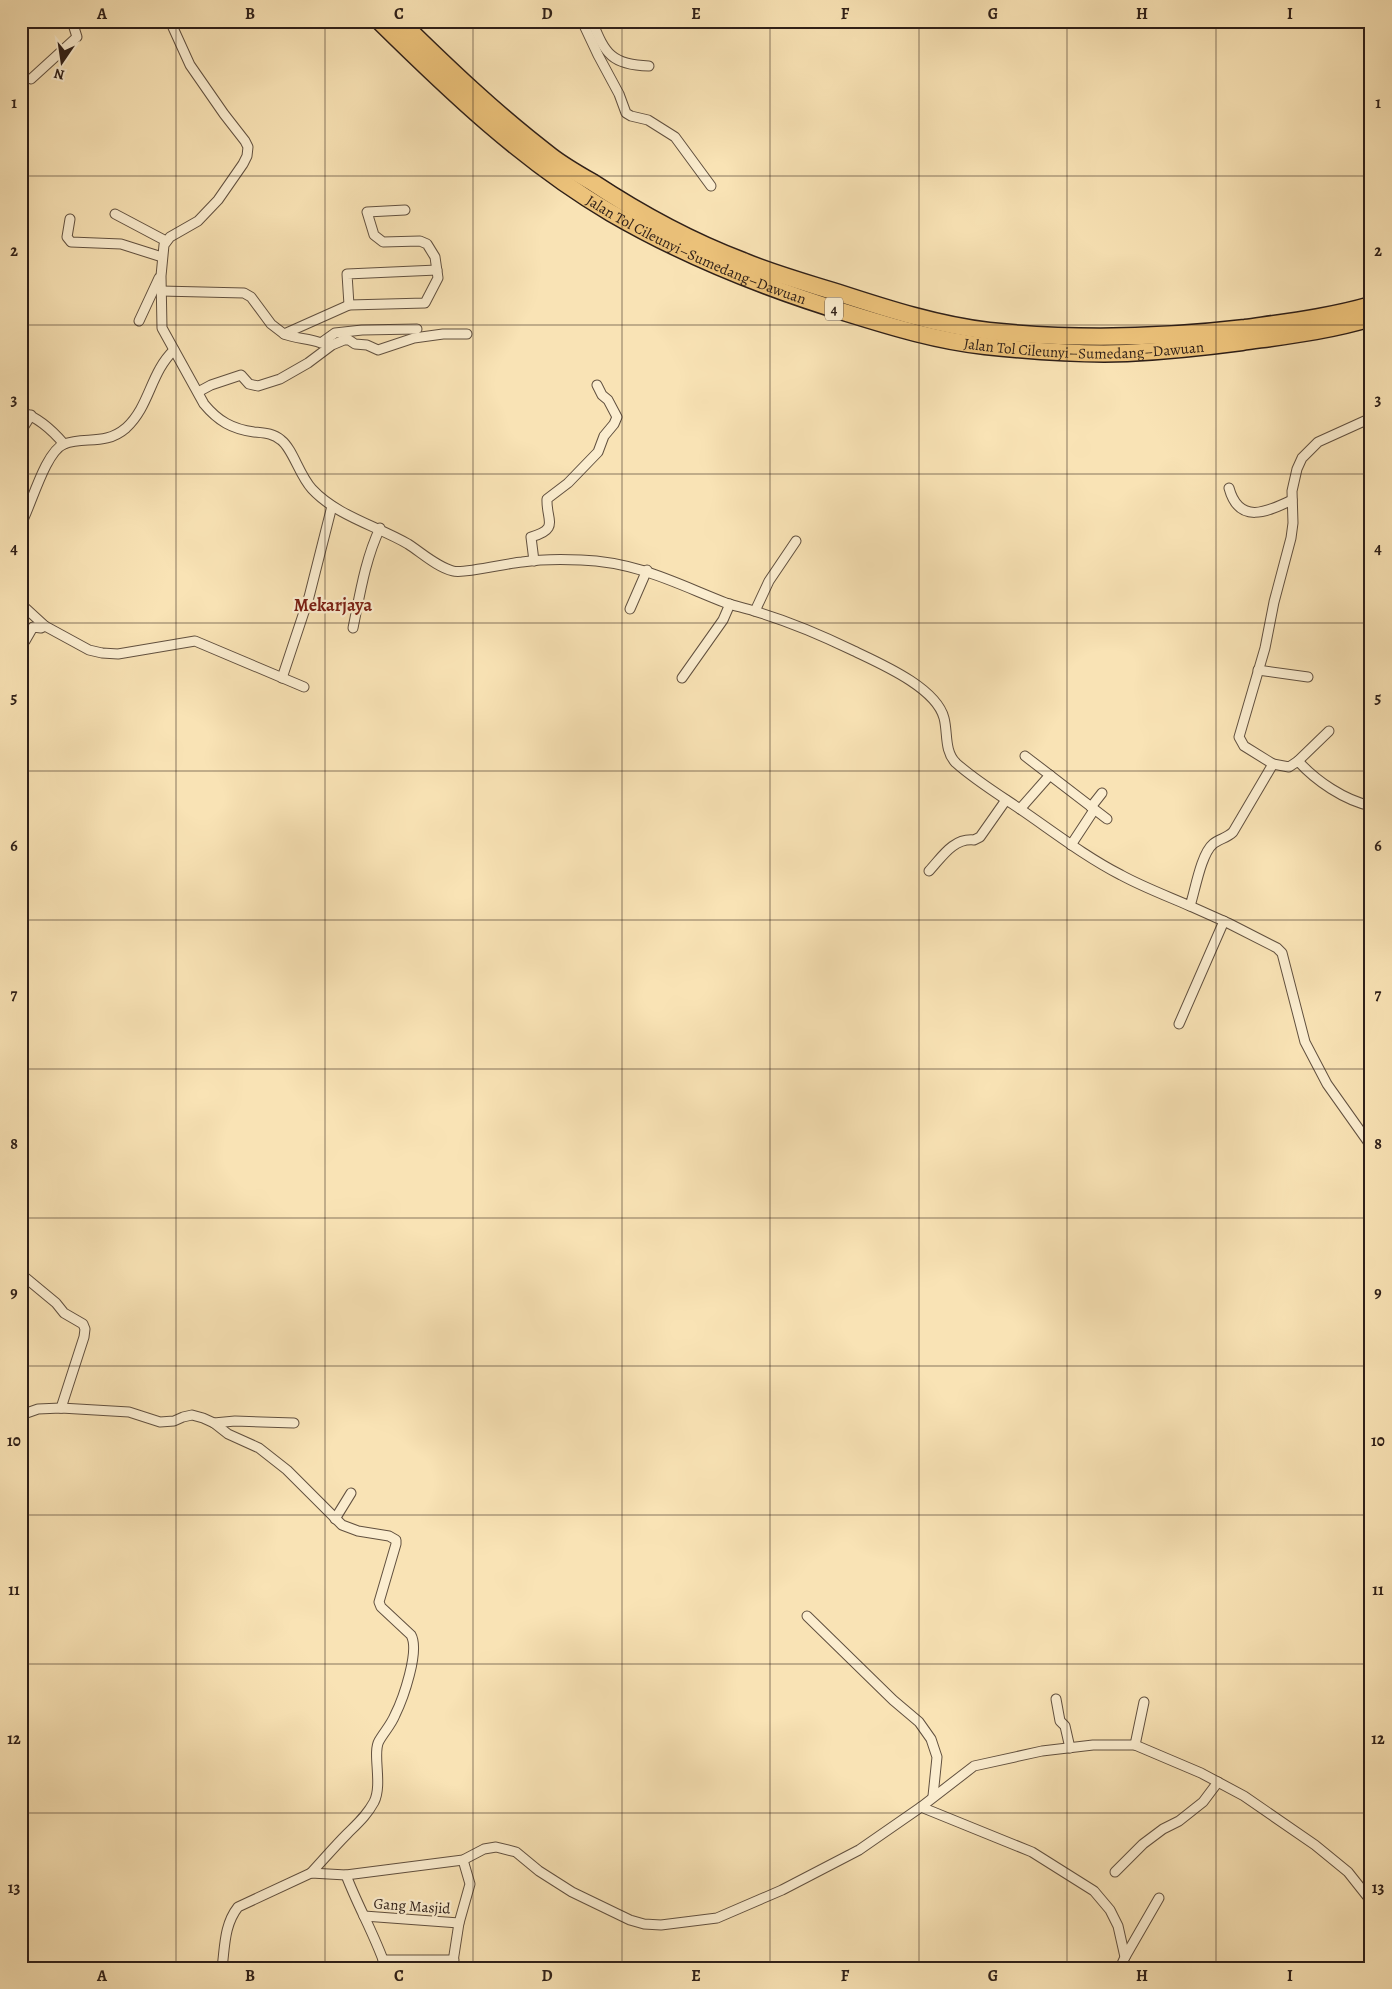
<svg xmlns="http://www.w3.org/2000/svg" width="1392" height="1989" font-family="Alegreya,serif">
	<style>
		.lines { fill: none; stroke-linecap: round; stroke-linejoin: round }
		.minor-casing { stroke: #61503f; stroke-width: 11 }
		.motorway-casing { stroke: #2e1f18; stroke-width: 19 }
		.minor { stroke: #fbedcf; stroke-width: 9 }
		.motorway { stroke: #ecc27a; stroke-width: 16 }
		.grid { fill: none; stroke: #2e1f18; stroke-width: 1; stroke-opacity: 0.55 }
		.labels { text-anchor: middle; stroke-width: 4.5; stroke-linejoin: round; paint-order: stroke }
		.shield { fill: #fbedcf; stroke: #6c5d4f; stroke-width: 1 }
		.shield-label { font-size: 14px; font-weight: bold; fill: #2e1f18 }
		.street-label { font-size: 15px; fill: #2e1f18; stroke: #fbedcf }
		.quarter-label { font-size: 18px; font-weight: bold; fill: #7a1f14; stroke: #fbedcf }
		.neatline { fill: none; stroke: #2e1f18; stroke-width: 2 }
		.grid-label { font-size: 16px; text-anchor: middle; font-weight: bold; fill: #2e1f18 }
	</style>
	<rect width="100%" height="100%" fill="#f9e3b5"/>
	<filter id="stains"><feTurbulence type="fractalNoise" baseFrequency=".004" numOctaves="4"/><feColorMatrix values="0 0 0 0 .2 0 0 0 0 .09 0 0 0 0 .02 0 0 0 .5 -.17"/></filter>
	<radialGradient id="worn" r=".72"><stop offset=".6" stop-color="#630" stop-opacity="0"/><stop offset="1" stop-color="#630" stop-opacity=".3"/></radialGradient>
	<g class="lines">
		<defs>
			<g id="minor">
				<path d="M 170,21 L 190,65 L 224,114 L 245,141 L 248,147 L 247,156 L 243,164 L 218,200 L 198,221 L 170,237 L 164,245 L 161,276 L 162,328 L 204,404 C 218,421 232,429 254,432 C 264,433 273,433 281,440 C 293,449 299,475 312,489 C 337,516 377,526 408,544 C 422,553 437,567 453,571 C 463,574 508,563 522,562 C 542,559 561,559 581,560 C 637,562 675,583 726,603 C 735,606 745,608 754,611 C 788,621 821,635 852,650 C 879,663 936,687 944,718 C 948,733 944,751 956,763 C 976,781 1001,796 1023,811 C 1055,833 1086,857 1121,875 C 1143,887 1167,896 1190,906 C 1195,891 1201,854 1213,844 C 1219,839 1227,838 1233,832 L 1273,764 L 1244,746 L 1239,737 L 1265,648 L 1274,602 L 1291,538 L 1293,523 L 1292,491 L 1297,469 L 1302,458 L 1318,442 L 1371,418"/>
				<polyline points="582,21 598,55 619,94 626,113 631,116 648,120 675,137 711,186"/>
				<path d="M 592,21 C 605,54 612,65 649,66"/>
				<polyline points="31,79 77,37 72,21"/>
				<polyline points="115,214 166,241"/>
				<polyline points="70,219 67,237 71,242 121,244 162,257"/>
				<polyline points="161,291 244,293 251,297 271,324 284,334 349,305 425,303 438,278 435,257 427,244 420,241 383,242 374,235 367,212 405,210"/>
				<polyline points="349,305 347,274 437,270"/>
				<polyline points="139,321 159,278"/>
				<path d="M 284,334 C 296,339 308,338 321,343 L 335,333 L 362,330 L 417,329"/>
				<polyline points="198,392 211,385 241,375 249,384 258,386 280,379 308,363 332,345 344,340 349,340 355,344 367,345 378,350 414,338 443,334 467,334"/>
				<path d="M 21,412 C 37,417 53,431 64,444"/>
				<polyline points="21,431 31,415"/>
				<path d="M 1229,488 C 1239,525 1267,512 1292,500"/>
				<path d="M 21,524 C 31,506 45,452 64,444 C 85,436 105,446 126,428 C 150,406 150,373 174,350"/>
				<path d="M 534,561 L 531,537 C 560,529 546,520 547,499 L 568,483 L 598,452 L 604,436 L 614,424 L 617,417 L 608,400 L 602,395 L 597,385"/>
				<polyline points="21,604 45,626 41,628 33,627 25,641"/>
				<polyline points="630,609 647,570"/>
				<polyline points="755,611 769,581 796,541"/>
				<polyline points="45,626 89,650 102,653 118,654 195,641 304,687"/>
				<path d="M 353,628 C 360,594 365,560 380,528"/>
				<polyline points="1258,670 1308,677"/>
				<polyline points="282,678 309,597 332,506"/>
				<polyline points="682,678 723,620 730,604"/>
				<polyline points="1025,756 1107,819"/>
				<polyline points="1298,761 1329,731"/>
				<path d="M 1273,764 L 1289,767 L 1298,761 C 1316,781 1344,800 1371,806"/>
				<polyline points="1091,807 1102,793"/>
				<polyline points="1020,809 1050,775"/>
				<polyline points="1071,845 1094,810"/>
				<path d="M 929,871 C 942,857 953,838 974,840 L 980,837 L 1006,800"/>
				<polyline points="1190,906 1228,923 1277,948 1282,953 1305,1042 1327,1084 1371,1146"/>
				<polyline points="1179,1024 1224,921"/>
				<polyline points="21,1274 56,1303 64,1313 83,1324 85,1329 84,1337 61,1408"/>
				<path d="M 21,1415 L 38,1409 L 61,1408 L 129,1412 L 160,1422 L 174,1421 L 183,1417 L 192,1415 L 203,1418 L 214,1423 L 228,1434 L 259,1448 L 287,1470 L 342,1525 L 358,1531 L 389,1536 L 396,1540 L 396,1544 L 379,1602 L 381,1607 L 411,1635 C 420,1651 403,1699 395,1715 C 391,1725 384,1732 379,1741 C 372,1753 383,1784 374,1802 C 367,1815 358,1823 347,1834 C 335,1846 323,1860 311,1873"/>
				<polyline points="214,1423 235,1421 294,1423"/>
				<polyline points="335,1519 351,1493"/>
				<polyline points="807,1616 893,1700 919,1722 931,1739 937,1757 933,1796"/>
				<polyline points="1056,1699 1060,1721 1065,1726 1070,1748"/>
				<polyline points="1135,1745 1144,1702"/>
				<polyline points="921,1807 1032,1852 1094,1891 1110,1910 1118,1926 1125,1957 1120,1968"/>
				<polyline points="1115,1872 1143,1844 1163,1829 1179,1821 1203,1802 1218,1782"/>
				<path d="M 346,1875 C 358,1907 375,1935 386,1968"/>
				<polyline points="364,1916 459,1923"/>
				<polyline points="1125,1957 1159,1898"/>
				<polyline points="383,1960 454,1960"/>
				<path d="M 222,1968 C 225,1946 224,1925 238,1907 L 311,1873 L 346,1875 L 463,1860 L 484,1849 L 496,1847 L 516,1852 L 539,1871 L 572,1892 L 630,1920 L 644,1924 L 661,1925 L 717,1918 L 782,1890 L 859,1850 L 921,1807 L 974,1766 L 1042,1751 L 1093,1745 L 1135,1745 L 1201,1773 L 1244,1796 L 1315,1845 L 1348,1872 L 1371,1901"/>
				<polyline points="452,1968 459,1923 470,1884 463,1860"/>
			</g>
			<g id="motorway">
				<path id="s1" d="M 379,21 C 450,91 524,162 611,213 C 685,256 765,288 847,313 C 892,327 938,341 985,346 C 1032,351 1080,355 1127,353 C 1165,351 1204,347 1242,342 C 1284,336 1329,331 1371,318"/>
				<path d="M 400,21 C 448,68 497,115 551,156 C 564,166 578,174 592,182 C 639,213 690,241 743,261 C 774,274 807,283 839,293 C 888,309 938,325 989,331 C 1075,340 1160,338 1245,328 C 1287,322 1330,317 1371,305"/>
			</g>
		</defs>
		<use href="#minor" class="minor-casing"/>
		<use href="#motorway" class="motorway-casing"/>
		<use href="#minor" class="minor"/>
		<use href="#motorway" class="motorway"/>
	</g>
	<path class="grid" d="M 176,21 L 176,1968M 325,21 L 325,1968M 473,21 L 473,1968M 622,21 L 622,1968M 770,21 L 770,1968M 919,21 L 919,1968M 1067,21 L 1067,1968M 1216,21 L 1216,1968M 21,176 L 1371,176M 21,325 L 1371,325M 21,474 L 1371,474M 21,623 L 1371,623M 21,771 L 1371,771M 21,920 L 1371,920M 21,1069 L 1371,1069M 21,1218 L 1371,1218M 21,1366 L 1371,1366M 21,1515 L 1371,1515M 21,1664 L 1371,1664M 21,1813 L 1371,1813"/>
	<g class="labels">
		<rect class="shield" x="825" y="297.5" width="18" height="23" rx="4"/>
		<g class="shield-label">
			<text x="834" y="314">4</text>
		</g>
		<g class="street-label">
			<text dy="5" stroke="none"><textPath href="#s1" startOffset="395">Jalan Tol Cileunyi–Sumedang–Dawuan</textPath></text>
			<text dy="5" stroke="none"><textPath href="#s1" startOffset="800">Jalan Tol Cileunyi–Sumedang–Dawuan</textPath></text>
			<text transform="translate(412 1906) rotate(4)" y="5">Gang Masjid</text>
		</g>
		<g class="quarter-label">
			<text x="333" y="611">Mekarjaya</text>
		</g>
	</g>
	<rect width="1392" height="1989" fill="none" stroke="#f9e3b5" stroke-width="55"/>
	<g transform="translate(62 62) rotate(193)" stroke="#fbedcf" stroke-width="4" paint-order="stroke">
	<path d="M0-4L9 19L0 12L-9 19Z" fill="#2e1f18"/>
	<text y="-8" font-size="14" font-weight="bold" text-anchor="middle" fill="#2e1f18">N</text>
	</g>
	<rect x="28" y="28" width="1336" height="1934" class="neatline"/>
	<g class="grid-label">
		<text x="102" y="19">A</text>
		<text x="250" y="19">B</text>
		<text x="399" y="19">C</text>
		<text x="547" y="19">D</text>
		<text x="696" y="19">E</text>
		<text x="845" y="19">F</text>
		<text x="993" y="19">G</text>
		<text x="1142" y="19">H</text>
		<text x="1290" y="19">I</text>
		<text x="14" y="108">1</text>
		<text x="1378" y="108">1</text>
		<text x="14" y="256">2</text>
		<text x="1378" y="256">2</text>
		<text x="14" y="405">3</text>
		<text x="1378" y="405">3</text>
		<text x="14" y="554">4</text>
		<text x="1378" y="554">4</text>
		<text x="14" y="703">5</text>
		<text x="1378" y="703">5</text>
		<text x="14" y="851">6</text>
		<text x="1378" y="851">6</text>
		<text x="14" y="1000">7</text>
		<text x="1378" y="1000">7</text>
		<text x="14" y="1149">8</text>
		<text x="1378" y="1149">8</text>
		<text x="14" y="1298">9</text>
		<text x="1378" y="1298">9</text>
		<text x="14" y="1446">10</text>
		<text x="1378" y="1446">10</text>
		<text x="14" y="1595">11</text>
		<text x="1378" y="1595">11</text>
		<text x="14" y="1744">12</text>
		<text x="1378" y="1744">12</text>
		<text x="14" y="1893">13</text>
		<text x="1378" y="1893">13</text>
		<text x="102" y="1981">A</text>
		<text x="250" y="1981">B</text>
		<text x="399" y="1981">C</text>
		<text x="547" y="1981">D</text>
		<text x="696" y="1981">E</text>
		<text x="845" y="1981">F</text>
		<text x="993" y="1981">G</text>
		<text x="1142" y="1981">H</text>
		<text x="1290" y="1981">I</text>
	</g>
	<rect width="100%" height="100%" filter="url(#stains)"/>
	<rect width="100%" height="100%" fill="url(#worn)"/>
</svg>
